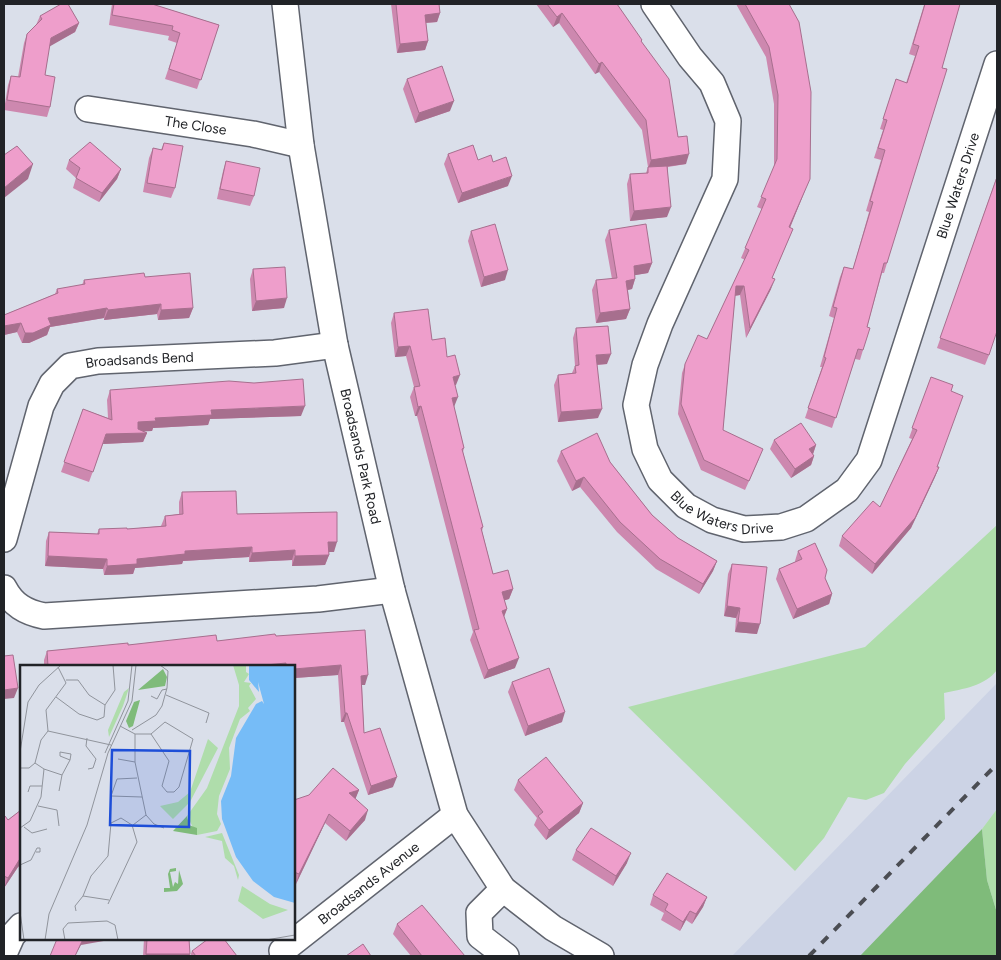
<svg xmlns="http://www.w3.org/2000/svg" width="1001" height="960" font-family="Figtree,sans-serif">
	<style>
		.built { fill: #ccd3e5 }
		.green { fill: #afddab }
		.forest { fill: #7fbb7a }
		.lines { fill: none; stroke-linecap: round; stroke-linejoin: round }
		.street-casing { stroke: #60646e; stroke-width: 28 }
		.street { stroke: #fff; stroke-width: 25 }
		.rail { stroke: #4b4d53; stroke-width: 4; stroke-dasharray: 9 9; stroke-linecap: butt }
		.wall { fill: #cd88af }
		.shaded-wall { fill: #a76f8e }
		.building { fill: #ee9ecb; stroke: #a76f8e }
		.labels { text-anchor: middle; stroke-width: 4; stroke-linejoin: round; paint-order: stroke }
		.street-label { font-size: 14px; fill: #212327; stroke: #fff }
		.inset-road { fill: none; stroke: #90949c; stroke-width: 1 }
		.view { fill: #1d4ed8; fill-opacity: 0.15; stroke: #1d4ed8; stroke-width: 2.5 }
		.inset-edge { fill: none; stroke: #212327; stroke-width: 2.5 }
	</style>
	<rect width="100%" height="100%" fill="#dadfea"/>
	<polygon class="built" points="997,683 997,809 982,829 861,956 732,956"/>
	<g class="green">
		<path d="M 997,525 L 997,670 C 985,686 963,689 944,693 L 945,719 L 905,764 L 884,793 L 866,800 L 848,797 L 824,838 L 795,871 L 628,707 L 865,647 Z"/>
		<polygon points="997,809 997,913 987,880 982,829"/>
	</g>
	<polygon class="forest" points="982,829 987,880 997,913 997,956 860,956"/>
	<g class="lines">
		<defs>
			<g id="street">
				<path id="s1" d="M 285,4 L 301,145 L 335,345 L 392,590 L 455,815 L 503,889 L 553,928 L 601,956"/>
				<path id="s2" d="M 654,4 L 690,57 L 712,83 L 728,121 L 725,179 L 660,324 L 645,365 L 636,405 L 645,449 L 660,480 L 686,506 L 712,520 L 744,529 L 781,527 L 806,519 L 847,490 L 869,460 L 997,64"/>
				<path id="s3" d="M 88,109 L 253,134 L 301,145"/>
				<path id="s4" d="M 4,539 L 41,406 L 52,384 L 70,366 L 98,361 L 275,353 L 335,345"/>
				<path d="M 4,588 C 13,605 25,612 44,616 L 318,599 L 392,590"/>
				<polyline points="503,889 479,913 480,936 506,956"/>
				<path id="s5" d="M 282,951 L 455,815"/>
				<polyline points="4,954 12,936 21,926"/>
			</g>
		</defs>
		<use href="#street" class="street-casing"/>
		<use href="#street" class="street"/>
		<polyline class="rail" points="809,956 997,764"/>
	</g>
	<g class="wall">
		<polygon points="112,4 152,4 219,25 197,89 165,79 177,43 168,40 169,36 109,25"/>
		<polygon points="391,4 439,4 440,13 437,22 426,23 428,41 425,50 397,53"/>
		<polygon points="536,4 617,4 641,42 678,137 686,164 668,167 667,217 630,221 627,184 630,174 646,173 648,167 642,130 599,72 595,74 559,23 553,27"/>
		<polygon points="736,4 789,4 806,188 790,228 793,229 772,278 771,289 746,338 740,295 735,296 723,430 759,459 745,490 701,470 678,414 682,373 685,364 707,339 745,260 741,258 762,209 757,207 774,167 774,104 766,57"/>
		<polygon points="921,4 960,4 887,263 884,273 882,273 867,327 863,350 860,360 855,359 832,428 805,418 822,367 820,367 834,318 829,316 840,277 844,267 853,269 869,212 866,211 881,160 874,158 883,130 880,129 896,79 906,83 915,56 909,54 924,5"/>
		<polygon points="40,16 79,23 75,32 49,46 45,75 50,107 47,117 4,110 8,85 11,76 18,77 24,43 27,34 36,25"/>
		<polygon points="407,79 450,111 415,123 403,89"/>
		<polygon points="164,143 175,188 171,198 143,192 149,158 153,148 161,150"/>
		<polygon points="448,154 478,160 508,186 458,203 444,164"/>
		<polygon points="69,160 121,169 117,179 99,202 73,188 76,178 66,169"/>
		<polygon points="226,161 254,196 250,206 217,199 223,171"/>
		<polygon points="997,176 989,355 985,365 937,348"/>
		<polygon points="609,230 652,263 648,273 635,275 635,279 632,289 628,290 630,309 626,319 596,323 592,290 596,280 612,279 605,240"/>
		<polygon points="471,231 505,280 481,287 468,241"/>
		<polygon points="253,269 284,308 252,311 250,279"/>
		<polygon points="145,277 193,308 189,318 158,320 157,314 104,320 104,318 50,327 47,335 29,343 22,343 17,332 4,335 4,315 55,294 57,289 82,285 84,280"/>
		<polygon points="394,313 432,340 447,357 456,385 455,385 454,407 464,448 463,452 483,527 482,531 493,574 513,589 509,599 504,600 507,609 504,617 515,668 484,679 470,640 473,632 417,416 415,416 410,397 414,387 406,356 395,357 391,323"/>
		<polygon points="576,328 607,364 597,365 598,418 558,422 554,385 558,375 572,373 575,366 573,338"/>
		<polygon points="931,377 951,391 937,467 939,467 935,477 911,528 872,574 839,546 842,536 880,507 912,439 909,438"/>
		<polygon points="110,390 301,416 210,419 208,425 153,428 152,431 144,431 147,433 143,442 103,444 89,482 61,472 83,409 108,418 107,400"/>
		<polygon points="774,440 816,445 813,454 814,456 811,465 791,478 770,449"/>
		<polygon points="561,451 610,462 652,515 678,538 717,561 713,571 699,594 656,569 617,532 580,487 572,491 557,461"/>
		<polygon points="182,492 237,514 334,552 329,552 329,555 325,565 292,566 292,560 249,562 249,557 183,561 182,564 135,568 133,574 104,575 103,569 45,566 46,541 49,532 97,534 99,529 127,529 161,526 165,516 179,514 179,502"/>
		<polygon points="798,551 825,578 832,594 829,604 793,619 776,579 779,569 795,562 795,561"/>
		<polygon points="732,564 757,634 735,632 736,618 724,616 728,574"/>
		<polygon points="365,630 365,685 362,685 364,733 393,787 368,795 344,722 341,722 338,675 294,678 294,666 44,666 44,660 47,651 128,645 217,641"/>
		<polygon points="512,682 562,722 525,736 508,692"/>
		<polygon points="518,780 583,803 579,813 546,840 534,825 537,818 514,790"/>
		<polygon points="359,790 355,799 365,820 346,841 325,823 296,884 294,883 294,800"/>
		<polygon points="21,810 21,864 18,867 4,888 4,818 8,820"/>
		<polygon points="576,850 627,863 613,886 572,860"/>
		<polygon points="653,895 707,897 703,907 692,924 686,920 680,931 661,920 664,913 650,905"/>
		<polygon points="397,924 465,956 411,956 393,934"/>
		<polygon points="144,939 189,939 190,954 189,956 143,956"/>
		<polygon points="192,951 237,956 190,956"/>
	</g>
	<g class="shaded-wall">
		<polygon points="440,13 437,22 422,23 425,15"/>
		<polygon points="562,13 559,23 553,27 557,17"/>
		<polygon points="79,23 75,32 47,48 51,38"/>
		<polygon points="428,41 425,50 397,53 400,44"/>
		<polygon points="602,62 599,72 595,74 599,64"/>
		<polygon points="454,101 450,111 415,123 419,113"/>
		<polygon points="689,154 686,164 648,169 651,160"/>
		<polygon points="33,164 28,179 4,198 4,188"/>
		<polygon points="121,169 117,179 99,202 102,193"/>
		<polygon points="512,176 508,186 458,203 462,193"/>
		<polygon points="810,179 806,188 786,237 789,227"/>
		<polygon points="671,207 667,217 630,221 634,211"/>
		<polygon points="652,263 648,273 630,276 634,266"/>
		<polygon points="508,270 505,280 481,287 484,277"/>
		<polygon points="635,279 632,289 623,291 626,281"/>
		<polygon points="775,279 771,289 746,338 750,328"/>
		<polygon points="736,286 744,286 740,295 732,296"/>
		<polygon points="287,298 284,308 252,311 256,301"/>
		<polygon points="161,304 157,314 104,320 108,310"/>
		<polygon points="107,308 104,318 50,327 47,335 29,343 22,343 25,333 48,318"/>
		<polygon points="193,308 189,318 158,320 161,310"/>
		<polygon points="630,309 626,319 596,323 600,313"/>
		<polygon points="21,323 17,332 4,335 4,326"/>
		<polygon points="410,346 406,356 395,357 398,347"/>
		<polygon points="611,354 607,364 593,365 596,355"/>
		<polygon points="460,375 456,385 449,387 453,377"/>
		<polygon points="458,397 454,407 452,398"/>
		<polygon points="305,406 301,416 210,419 208,425 153,428 152,431 134,432 138,422 155,418 211,410"/>
		<polygon points="421,406 417,416 415,416 418,407"/>
		<polygon points="602,409 598,418 558,422 561,412"/>
		<polygon points="147,433 143,442 103,444 106,434"/>
		<polygon points="816,445 813,454 809,449"/>
		<polygon points="814,456 811,465 791,478 795,469"/>
		<polygon points="939,467 935,477 911,528 872,574 875,564"/>
		<polygon points="584,477 580,487 572,491 576,481"/>
		<polygon points="328,542 337,542 334,552 325,552"/>
		<polygon points="252,547 249,557 183,561 182,564 135,568 133,574 104,575 107,566 137,559 185,551"/>
		<polygon points="295,550 292,560 249,562 252,553"/>
		<polygon points="329,555 325,565 292,566 295,556"/>
		<polygon points="48,556 107,559 103,569 45,566"/>
		<polygon points="717,561 713,571 699,594 703,584"/>
		<polygon points="513,589 509,599 499,602 502,592"/>
		<polygon points="832,594 829,604 793,619 797,609"/>
		<polygon points="727,606 740,608 736,618 724,616"/>
		<polygon points="507,609 503,619 502,611"/>
		<polygon points="738,622 760,624 757,634 735,632"/>
		<polygon points="519,658 515,668 484,679 488,670"/>
		<polygon points="286,663 284,666 256,666"/>
		<polygon points="341,665 338,675 294,678 294,669"/>
		<polygon points="368,675 365,685 358,685 361,676"/>
		<polygon points="18,688 14,698 4,699 4,690"/>
		<polygon points="565,712 562,722 525,736 528,726"/>
		<polygon points="345,713 347,713 344,722 341,722"/>
		<polygon points="397,777 393,787 368,795 371,786"/>
		<polygon points="359,790 355,800 349,793"/>
		<polygon points="583,803 579,813 546,840 549,830"/>
		<polygon points="368,810 365,820 346,841 350,831"/>
		<polygon points="329,814 325,823 296,884 299,874"/>
		<polygon points="631,853 627,863 613,886 616,876"/>
		<polygon points="21,857 21,864 18,867 4,888 8,878"/>
		<polygon points="707,897 703,907 692,924 696,914"/>
		<polygon points="690,911 686,920 680,931 683,922"/>
		<polygon points="83,939 115,939 81,945 75,956"/>
		<polygon points="146,954 190,954 189,956 145,956"/>
	</g>
	<g class="building">
		<polygon points="61,4 68,4 79,23 51,38 45,75 55,77 50,107 7,100 11,76 20,77 27,34 42,19 40,16"/>
		<polygon points="114,4 152,4 219,25 201,80 169,69 180,33 172,30 173,26 112,15"/>
		<polygon points="396,4 439,4 440,13 425,15 428,41 400,44"/>
		<polygon points="547,4 617,4 642,40 641,41 669,79 678,137 687,136 689,154 651,160 646,120 602,62 599,64 562,13 557,17"/>
		<polygon points="745,4 789,4 799,22 811,92 810,179 789,227 793,229 772,278 775,279 750,328 744,286 736,286 723,430 763,449 749,481 704,460 681,404 685,364 698,335 707,339 749,250 745,248 766,199 761,197 777,159 778,95 769,47"/>
		<polygon points="925,4 960,4 942,68 947,69 887,263 884,263 867,327 870,328 863,350 858,349 836,418 808,408 826,358 824,357 837,308 833,307 844,267 853,269 873,202 870,201 885,150 878,148 887,120 883,119 896,79 907,83 919,46 913,44"/>
		<polygon points="442,66 454,101 419,113 407,79"/>
		<polygon points="90,142 121,169 102,193 76,178 80,168 69,160"/>
		<polygon points="164,143 183,146 175,188 147,183 153,148 162,150"/>
		<polygon points="473,145 478,160 491,155 493,162 506,157 512,176 462,193 448,154"/>
		<polygon points="17,146 33,164 4,188 4,155"/>
		<polygon points="226,161 260,168 254,196 220,189"/>
		<polygon points="667,166 671,207 634,211 630,174 648,173 648,167"/>
		<polygon points="997,177 997,331 989,355 940,338"/>
		<polygon points="495,224 508,270 484,277 471,231"/>
		<polygon points="646,224 652,263 634,266 635,279 626,281 630,309 600,313 596,280 617,278 609,230"/>
		<polygon points="285,267 287,298 256,301 253,269"/>
		<polygon points="144,273 145,277 190,273 193,308 161,310 161,304 108,310 107,308 48,318 51,325 33,333 25,333 21,323 4,326 4,315 58,293 57,289 85,284 84,280"/>
		<polygon points="428,309 432,340 445,338 447,357 455,355 460,375 453,377 458,397 452,398 464,448 462,449 483,527 481,528 493,574 508,570 513,589 502,592 507,609 502,611 519,658 488,670 474,630 479,629 421,406 418,407 414,387 420,386 410,346 398,347 394,313"/>
		<polygon points="608,326 611,354 596,355 602,409 561,412 558,375 576,373 575,366 579,365 576,328"/>
		<polygon points="931,377 953,385 951,391 963,396 937,467 939,467 915,518 875,564 842,536 873,501 880,507 917,430 912,428"/>
		<polygon points="303,379 305,406 211,410 212,415 155,418 156,421 138,422 138,429 147,433 106,434 93,472 64,462 83,409 112,420 110,390 229,381 254,383"/>
		<polygon points="801,423 816,445 809,449 814,456 795,469 774,440"/>
		<polygon points="597,433 610,462 652,515 678,538 717,561 703,584 660,559 620,522 584,477 576,481 561,451"/>
		<polygon points="236,491 237,514 337,512 337,542 328,542 329,555 295,556 295,550 252,553 252,547 185,551 185,554 137,559 137,564 107,566 107,559 48,556 49,532 99,534 99,529 127,528 127,529 166,526 165,516 183,514 182,492"/>
		<polygon points="815,543 827,570 825,578 832,594 797,609 779,569 802,559 798,551"/>
		<polygon points="732,564 767,567 760,624 738,622 740,608 727,606"/>
		<polygon points="365,630 368,675 361,676 364,733 380,728 397,777 371,786 347,713 345,713 341,665 294,669 294,666 286,666 286,663 256,666 48,666 47,651 128,643 128,645 216,635 217,641 275,634 276,636"/>
		<polygon points="13,655 18,688 4,690 4,656"/>
		<polygon points="549,668 565,712 528,726 512,682"/>
		<polygon points="546,757 583,803 549,830 538,816 543,812 518,780"/>
		<polygon points="333,768 359,790 349,793 368,810 350,831 329,814 299,874 294,872 294,800 309,795"/>
		<polygon points="21,810 21,857 8,878 4,876 4,818 5,816 8,820"/>
		<polygon points="591,828 631,853 616,876 576,850"/>
		<polygon points="667,873 707,897 696,914 690,911 683,922 665,910 668,904 653,895"/>
		<polygon points="422,905 465,956 422,956 397,924"/>
		<polygon points="57,939 83,939 75,956 50,956"/>
		<polygon points="147,939 189,939 190,954 146,954"/>
		<polygon points="208,939 224,939 237,956 196,956 192,951"/>
		<polygon points="363,944 371,956 346,956"/>
	</g>
	<g class="labels">
		<g class="street-label">
			<text dy="5" stroke="none"><textPath href="#s3" startOffset="109">The Close</textPath></text>
			<text dy="5" stroke="none"><textPath href="#s2" startOffset="1059">Blue Waters Drive</textPath></text>
			<text dy="5" stroke="none"><textPath href="#s4" startOffset="258">Broadsands Bend</textPath></text>
			<text dy="5" stroke="none"><textPath href="#s1" startOffset="459">Broadsands Park Road</textPath></text>
			<text dy="5" stroke="none"><textPath href="#s2" startOffset="594">Blue Waters Drive</textPath></text>
			<text dy="5" stroke="none"><textPath href="#s5" startOffset="110">Broadsands Avenue</textPath></text>
		</g>
	</g>
	<g transform="translate(20 665)">
		<rect width="275" height="275" fill="#dadfea"/>
		<path d="M 213,0 L 226,0 L 226,7 L 229,9 L 224,17 L 231,18 L 229,21 L 236,34 L 228,43 L 230,46 L 220,54 L 209,83 L 210,104 L 199,131 L 197,149 L 201,159 L 197,166 L 177,170 L 167,151 L 187,123 L 219,41 L 219,20 ZM 109,23 L 103,41 L 89,72 L 88,65 L 104,27 ZM 188,74 L 198,83 L 170,137 L 153,154 L 140,141 L 158,137 L 170,127 ZM 202,168 L 219,210 L 218,215 L 214,201 L 205,193 L 202,176 L 185,172 ZM 222,221 L 250,239 L 268,245 L 243,254 L 218,236 Z" fill="#afddab"/>
		<path d="M 143,4 L 147,12 L 145,21 L 118,25 ZM 120,35 L 113,61 L 109,63 L 106,56 L 114,37 ZM 167,151 L 169,160 L 177,163 L 177,170 L 153,166 ZM 156,203 L 156,206 L 150,207 L 153,222 L 155,217 L 158,219 L 159,205 L 163,219 L 157,226 L 144,227 L 144,223 L 150,223 L 148,209 L 150,204 Z" fill="#7fbb7a"/>
		<path d="M 229,0 L 275,0 L 275,238 L 254,232 L 233,216 L 216,192 L 202,154 L 201,136 L 211,111 L 216,73 L 236,39 L 242,36 L 244,39 L 238,17 L 239,27 L 229,15 Z" fill="#76bcf7"/>
		<path class="inset-road" d="M 146,30 L 189,48 L 186,58M 131,31 L 137,34 L 142,25 L 147,24M 36,32 L 59,49 L 77,55 L 84,52 L 85,40 L 69,30 L 58,15 L 46,15M 85,40 L 95,25 L 93,0M 100,61 L 115,69 L 115,97 L 126,150 L 134,159 L 144,163M 112,65 L 136,50 L 142,41 L 147,23 L 148,6 L 140,0M 28,66 L 26,45 L 46,18 L 38,2M 115,69 L 131,69 L 145,57 L 173,74 L 159,122 L 154,127 L 147,127 L 142,121 L 149,96 L 131,69M 67,73 L 66,81 L 76,94 L 73,103 L 68,104M 0,87 L 8,37 L 19,20 L 41,0M 85,88 L 108,36 L 112,0M 98,94 L 115,97M 0,103 L 9,103 L 15,98 L 21,75 L 28,66 L 91,80M 24,104 L 42,110 L 50,95 L 40,91 L 40,87 L 51,89 L 50,95M 117,113 L 97,114 L 91,131 L 122,132M 39,126 L 42,110M 8,127 L 10,121 L 22,121M 18,141 L 37,145 L 39,161M 113,160 L 126,150M 4,162 L 12,168 L 27,164M 0,163 L 10,156 L 21,132 L 24,104 L 15,98M 0,200 L 11,195 L 17,183 L 20,183 L 20,187 L 16,187M 63,231 L 89,235M 56,246 L 55,241 L 63,231 L 71,211 L 88,191 L 91,158 L 101,153 L 112,160 L 117,177 L 88,239M 0,247 L 4,275M 25,275 L 29,249 L 67,160 L 88,88 L 112,36 L 116,0M 45,275 L 43,264 L 48,258 L 87,256 L 95,260 L 98,275M 246,275 L 275,270"/>
		<path class="view" d="M 92,85 L 170,86 L 169,162 L 90,160 Z"/>
		<rect width="275" height="275" class="inset-edge"/>
	</g>
	<rect width="1001" height="960" fill="none" stroke="#212327" stroke-width="10"/>
</svg>
